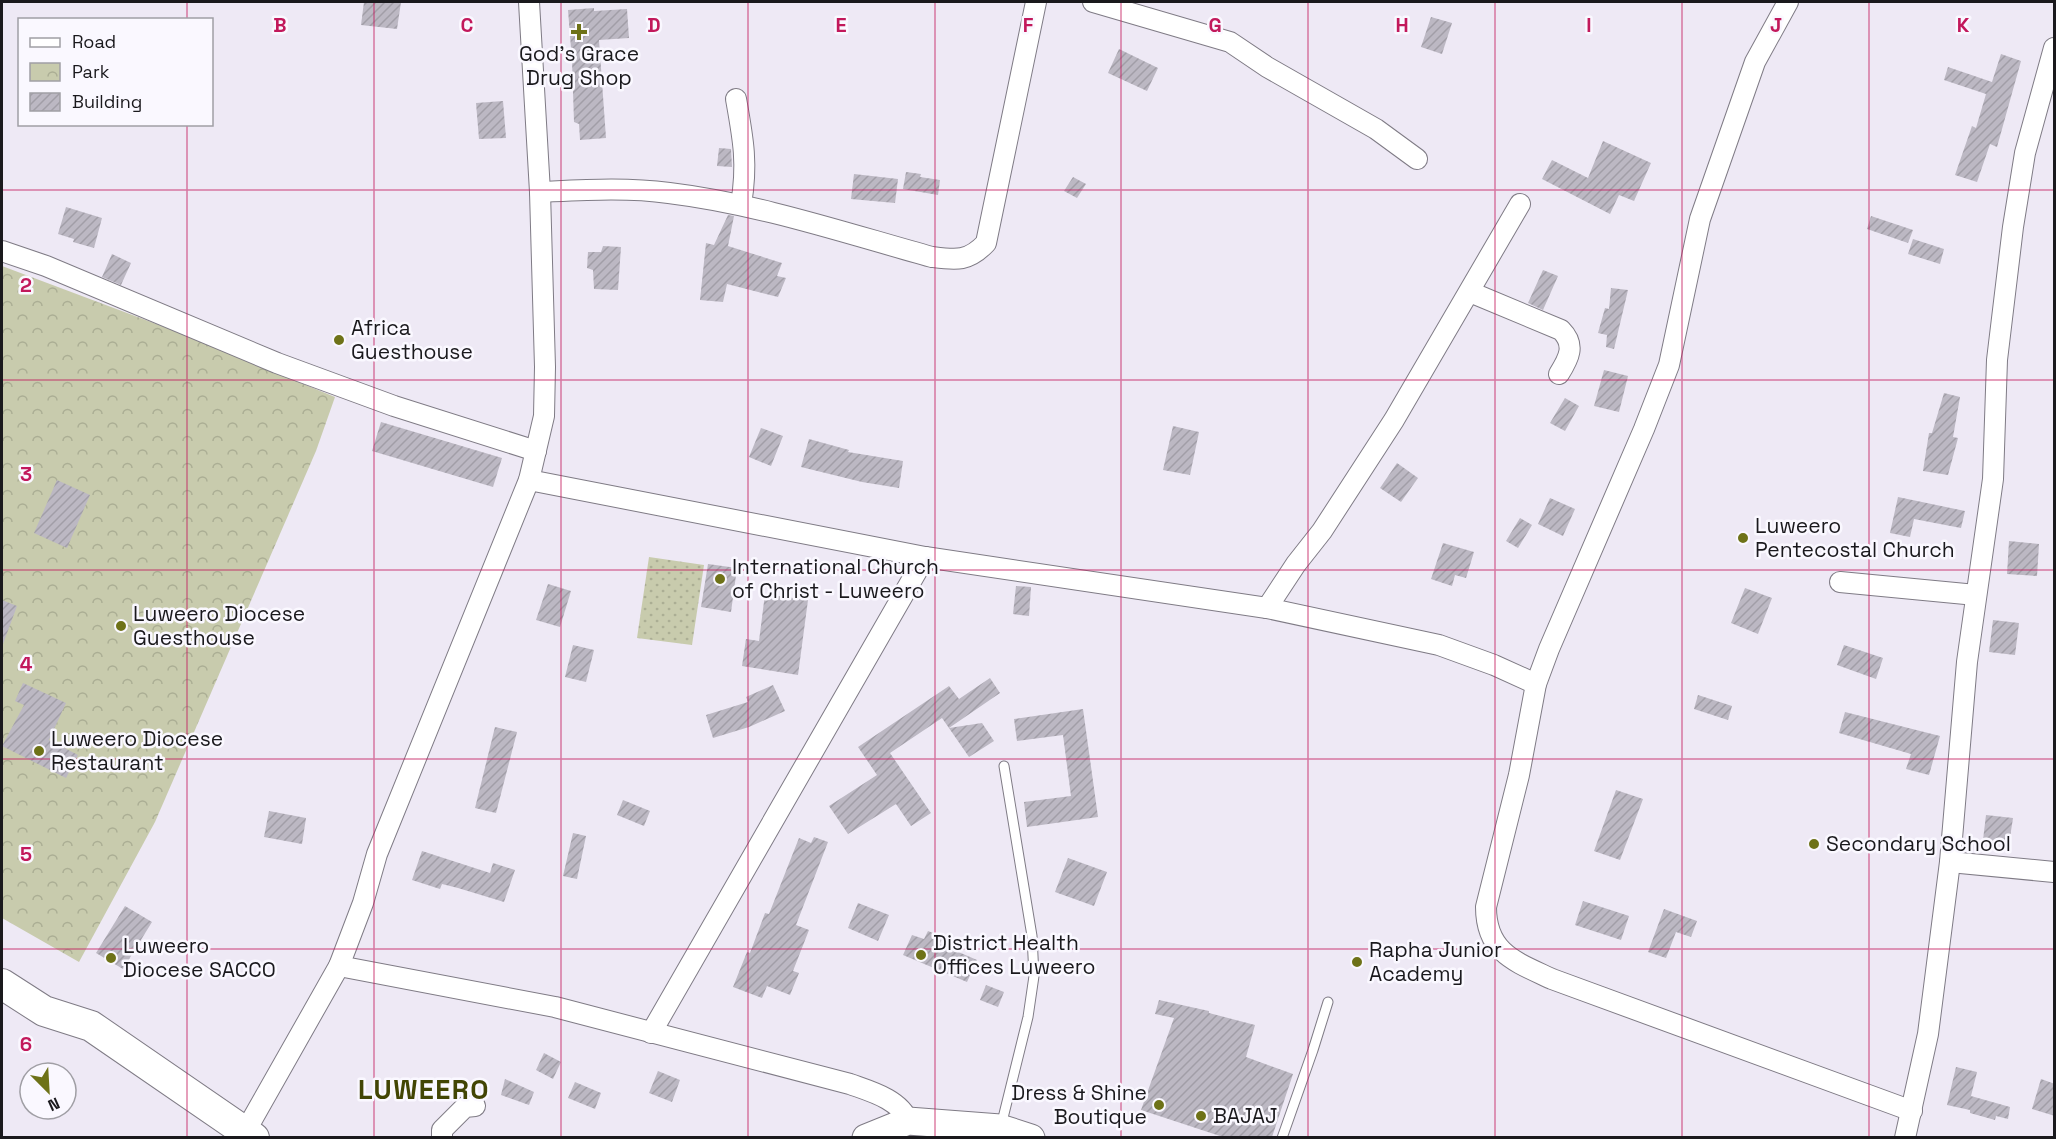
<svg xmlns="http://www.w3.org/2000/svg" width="2056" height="1139" font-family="'Space Grotesk',sans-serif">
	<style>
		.grass { fill: url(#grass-dots) }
		.park { fill: url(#park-crowns) }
		.building { fill: url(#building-hatch) }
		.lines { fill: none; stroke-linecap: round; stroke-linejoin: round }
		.lane-casing { stroke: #7f7b85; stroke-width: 11 }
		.street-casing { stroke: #7f7b85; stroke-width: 22 }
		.secondary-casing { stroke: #7f7b85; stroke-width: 29 }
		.primary-casing { stroke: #7f7b85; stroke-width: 32 }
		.lane { stroke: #fff; stroke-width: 9 }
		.street { stroke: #fff; stroke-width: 20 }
		.secondary { stroke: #fff; stroke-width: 27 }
		.primary { stroke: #fff; stroke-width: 30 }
		.grid { fill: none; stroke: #c2185b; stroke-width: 1.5; stroke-opacity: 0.55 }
		.poi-dot { fill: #6e7218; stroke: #faf8ff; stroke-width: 2 }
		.labels { text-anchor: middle; stroke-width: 5; stroke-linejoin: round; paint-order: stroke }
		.poi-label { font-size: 21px; fill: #1a191d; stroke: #faf8ff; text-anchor: start }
		.district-label { font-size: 27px; font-weight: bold; letter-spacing: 1.5px; fill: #424504; stroke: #faf8ff }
		.grid-label { font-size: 20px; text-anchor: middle; font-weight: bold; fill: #c2185b; stroke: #faf8ff; stroke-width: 5; stroke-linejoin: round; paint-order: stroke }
	</style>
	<defs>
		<pattern id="grass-dots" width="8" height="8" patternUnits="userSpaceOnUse" patternTransform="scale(1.5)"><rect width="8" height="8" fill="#c8cbad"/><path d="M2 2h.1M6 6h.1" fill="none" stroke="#abae94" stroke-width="1.8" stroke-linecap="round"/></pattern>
		<pattern id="park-crowns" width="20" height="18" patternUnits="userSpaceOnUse" patternTransform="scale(1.5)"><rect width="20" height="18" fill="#c8cbad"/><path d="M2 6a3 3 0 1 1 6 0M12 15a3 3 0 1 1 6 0" fill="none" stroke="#abae94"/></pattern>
		<pattern id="building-hatch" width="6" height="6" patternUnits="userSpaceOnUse" patternTransform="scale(1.5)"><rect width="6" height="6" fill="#bcb8c3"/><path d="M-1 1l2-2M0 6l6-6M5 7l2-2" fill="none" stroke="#a19ea7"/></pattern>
	</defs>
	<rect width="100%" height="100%" fill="#eee9f5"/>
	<polygon class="grass" points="649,557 704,565 692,645 637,638"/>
	<polygon class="park" points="2,266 167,328 335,397 316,451 155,822 79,962 2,918"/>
	<g class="building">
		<polygon points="364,2 401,2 397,29 361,25"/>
		<polygon points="594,8 594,11 627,9 629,38 599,40 606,138 580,140 579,124 574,122 572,61 568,10"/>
		<polygon points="1431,17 1452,23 1442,54 1421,47"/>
		<polygon points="1119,49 1158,68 1147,91 1108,73"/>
		<polygon points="2001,54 2021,61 1997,147 1990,144 1977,182 1955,175 1972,126 1976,128 1986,94 1944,80 1948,67 1992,82"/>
		<polygon points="503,101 506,138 479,139 476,103"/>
		<polygon points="1603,141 1651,163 1634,201 1619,195 1610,214 1542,179 1552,160 1588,178"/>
		<polygon points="719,148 731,149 732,167 717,166"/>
		<polygon points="906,172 921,174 920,177 940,180 938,195 903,189"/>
		<polygon points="854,174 898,179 895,203 851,199"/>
		<polygon points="1073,177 1086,184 1077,198 1064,191"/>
		<polygon points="66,207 102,218 94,248 73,242 74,239 58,234"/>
		<polygon points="728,215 734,216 728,246 782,263 777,276 786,278 778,297 727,284 723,302 700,300 706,243 714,245"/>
		<polygon points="1871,216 1913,230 1908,243 1867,229"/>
		<polygon points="1913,239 1944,249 1940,264 1908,254"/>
		<polygon points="603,246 621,247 618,290 594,289 593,270 587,268 588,252 601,252"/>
		<polygon points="112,254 131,263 121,285 102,277"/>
		<polygon points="1543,270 1558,276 1543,310 1528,303"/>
		<polygon points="1611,288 1628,290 1614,349 1606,347 1607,335 1598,333 1605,308 1609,309"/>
		<polygon points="1604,370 1628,376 1619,412 1594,406"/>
		<polygon points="1944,393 1960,397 1953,437 1958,438 1948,475 1923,471 1929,433 1932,433"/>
		<polygon points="1565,398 1579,406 1565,431 1550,423"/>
		<polygon points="381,422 502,458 493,487 372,451"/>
		<polygon points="1173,426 1199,432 1190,475 1163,470"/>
		<polygon points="761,428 783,436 771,466 749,457"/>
		<polygon points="809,439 849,450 848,452 903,461 899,488 862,482 801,467"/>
		<polygon points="1397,463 1418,478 1401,502 1380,488"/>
		<polygon points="57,480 90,495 67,548 34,533"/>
		<polygon points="1898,497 1965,511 1961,528 1914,519 1910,537 1890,533"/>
		<polygon points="1550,498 1575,509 1563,536 1538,524"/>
		<polygon points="1520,518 1532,525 1518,548 1506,541"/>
		<polygon points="2009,541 2039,544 2037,576 2007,574"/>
		<polygon points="1443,543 1474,552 1466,578 1455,575 1452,586 1431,579"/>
		<polygon points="708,564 737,568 731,612 701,607"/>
		<polygon points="548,584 571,591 560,627 536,620"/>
		<polygon points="1016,586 1031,587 1029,616 1013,614"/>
		<polygon points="1745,588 1772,598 1758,634 1731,623"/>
		<polygon points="765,594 808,600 798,675 742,666 746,639 759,641"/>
		<polygon points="2,600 17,606 3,644 2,644"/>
		<polygon points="1993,620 2019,623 2015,655 1989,652"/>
		<polygon points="573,645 594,650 586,682 565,677"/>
		<polygon points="1844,645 1883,658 1876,679 1837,665"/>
		<polygon points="990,678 1000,693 949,728 982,723 994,741 969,757 942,718 890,753 931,813 911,826 896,804 848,834 829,806 877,775 858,747 949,686 959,699"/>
		<polygon points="23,683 66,703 49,740 78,755 66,778 2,746 24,705 15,701"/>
		<polygon points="773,685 785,711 749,727 713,738 706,715 748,702 746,697"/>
		<polygon points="1698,695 1732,706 1728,720 1694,709"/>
		<polygon points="1083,709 1098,817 1027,827 1024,802 1071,796 1063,735 1017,741 1014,719"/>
		<polygon points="1845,712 1940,736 1929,775 1906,769 1911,754 1839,733"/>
		<polygon points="495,727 517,732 496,813 475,808"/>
		<polygon points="1616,790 1643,799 1620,860 1594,851"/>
		<polygon points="623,800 650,811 644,826 617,815"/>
		<polygon points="269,811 306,818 302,844 264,837"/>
		<polygon points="1986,815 2013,818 2009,844 1983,840"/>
		<polygon points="573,833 586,836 577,879 563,876"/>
		<polygon points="814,837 828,842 796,925 809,930 793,971 799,973 790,995 767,986 762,998 733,987 747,952 750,953 765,913 769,914 799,838 811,843"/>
		<polygon points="422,851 490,873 493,863 515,870 504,902 458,888 442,884 440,889 412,880"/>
		<polygon points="1068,858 1107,872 1094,906 1055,892"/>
		<polygon points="1583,901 1629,916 1621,940 1575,925"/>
		<polygon points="858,903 889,915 878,941 848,928"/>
		<polygon points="125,906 152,922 123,969 96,953"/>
		<polygon points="1664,909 1697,921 1691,937 1676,932 1666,958 1648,952"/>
		<polygon points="928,931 943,937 940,944 977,960 967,982 903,955 912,935 924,939"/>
		<polygon points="986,985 1004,992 998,1007 980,1000"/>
		<polygon points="1159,1000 1209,1011 1209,1013 1255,1025 1246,1057 1293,1074 1272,1137 1223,1137 1141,1110 1174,1018 1155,1014"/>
		<polygon points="544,1053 561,1062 553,1079 536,1070"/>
		<polygon points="1956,1067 1977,1072 1971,1096 2010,1107 2008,1119 1996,1116 1995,1120 1970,1113 1970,1110 1947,1105"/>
		<polygon points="658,1071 680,1080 672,1102 649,1093"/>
		<polygon points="505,1079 534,1092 529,1105 501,1095"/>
		<polygon points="2041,1079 2055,1084 2055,1116 2032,1109"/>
		<polygon points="575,1082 601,1093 595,1109 568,1098"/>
	</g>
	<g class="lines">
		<defs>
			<g id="lane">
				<polyline points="1001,1126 1028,1017 1034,976 1032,936 1004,766"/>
				<polyline points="1282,1138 1313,1050 1328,1002"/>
			</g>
			<g id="street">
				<polyline points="1093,2 1230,42 1267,67 1376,129 1417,159"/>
				<path d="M 1788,2 L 1755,62 L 1700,219 L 1669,365 L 1644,429 L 1549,649 L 1536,684 L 1519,775 L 1486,907 C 1486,953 1516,962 1552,979 L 1912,1111"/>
				<path d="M 736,99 C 743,138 748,164 741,204"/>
				<path d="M 540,192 C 583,190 626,187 669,193 C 759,204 845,233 932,257 C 956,260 968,262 986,243 L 1036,2"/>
				<polyline points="2,251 46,266 277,363 394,406 536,451"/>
				<path d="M 1470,292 L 1561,330 C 1576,345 1569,358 1559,374"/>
				<polyline points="529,480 925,557 1267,608 1439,645 1494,665 1536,684"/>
				<polyline points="1840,582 1976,595"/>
				<polyline points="1267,608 1296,564 1322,531 1394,420 1520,204"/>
				<polyline points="1950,862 2054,872"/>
				<path d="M 339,966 L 555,1007 L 850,1084 C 869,1091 900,1099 908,1121"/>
				<polyline points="651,1033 925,557"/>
				<polyline points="245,1132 339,966 363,903 377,854 529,480 544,416 545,367 540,192 529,2"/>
				<polyline points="442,1138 442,1130 465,1107 475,1106"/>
				<polyline points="1905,1138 1928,1034 1950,862 1967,662 1993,479 1997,360 2013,227 2025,153 2054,48"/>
			</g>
			<polyline id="secondary" points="866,1138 908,1121 1000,1128 1031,1138"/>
			<polyline id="primary" points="2,984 44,1011 91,1026 254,1138"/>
		</defs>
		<use href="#lane" class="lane-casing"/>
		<use href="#street" class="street-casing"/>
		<use href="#secondary" class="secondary-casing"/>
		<use href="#primary" class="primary-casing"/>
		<use href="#lane" class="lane"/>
		<use href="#street" class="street"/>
		<use href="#secondary" class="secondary"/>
		<use href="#primary" class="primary"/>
	</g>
	<path class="grid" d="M 187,2 L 187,20M 374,2 L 374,1138M 561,2 L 561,1138M 748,2 L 748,1138M 935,2 L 935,1138M 1121,2 L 1121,1138M 1308,2 L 1308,1138M 1495,2 L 1495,1138M 1682,2 L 1682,1138M 1869,2 L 1869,1138M 187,124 L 187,1138M 2,190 L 2054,190M 2,380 L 2054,380M 2,570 L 2054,570M 2,759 L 2054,759M 2,949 L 2054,949"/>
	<g class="poi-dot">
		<path d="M576 23h6v6h6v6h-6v6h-6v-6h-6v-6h6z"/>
		<circle cx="339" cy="340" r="6"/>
		<circle cx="1743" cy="538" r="6"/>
		<circle cx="720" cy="579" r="6"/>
		<circle cx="121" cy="626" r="6"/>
		<circle cx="39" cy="751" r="6"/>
		<circle cx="1814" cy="844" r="6"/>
		<circle cx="921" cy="955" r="6"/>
		<circle cx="111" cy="958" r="6"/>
		<circle cx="1357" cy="962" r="6"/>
		<circle cx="1159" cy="1105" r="6"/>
		<circle cx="1201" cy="1116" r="6"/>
	</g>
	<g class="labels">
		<g class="poi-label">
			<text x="579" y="61" text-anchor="middle">God's Grace<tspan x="579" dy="24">Drug Shop</tspan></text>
			<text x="351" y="335">Africa<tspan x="351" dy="24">Guesthouse</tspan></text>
			<text x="1755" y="533">Luweero<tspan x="1755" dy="24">Pentecostal Church</tspan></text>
			<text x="732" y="574">International Church<tspan x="732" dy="24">of Christ - Luweero</tspan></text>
			<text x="133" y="621">Luweero Diocese<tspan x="133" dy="24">Guesthouse</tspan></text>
			<text x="51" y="746">Luweero Diocese<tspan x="51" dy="24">Restaurant</tspan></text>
			<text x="1826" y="851">Secondary School</text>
			<text x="933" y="950">District Health<tspan x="933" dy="24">Offices Luweero</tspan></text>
			<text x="123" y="953">Luweero<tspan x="123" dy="24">Diocese SACCO</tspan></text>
			<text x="1369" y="957">Rapha Junior<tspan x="1369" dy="24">Academy</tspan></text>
			<text x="1147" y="1100" text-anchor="end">Dress &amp; Shine<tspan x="1147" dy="24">Boutique</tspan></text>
			<text x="1213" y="1123">BAJAJ</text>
		</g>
		<g class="district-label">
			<text x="424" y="1099">LUWEERO</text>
		</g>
	</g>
	<g class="grid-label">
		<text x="280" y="32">B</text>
		<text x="467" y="32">C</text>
		<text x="654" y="32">D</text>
		<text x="841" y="32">E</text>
		<text x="1028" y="32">F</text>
		<text x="1215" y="32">G</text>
		<text x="1402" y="32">H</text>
		<text x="1589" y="32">I</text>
		<text x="1776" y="32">J</text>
		<text x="1963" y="32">K</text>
		<text x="26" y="292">2</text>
		<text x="26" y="481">3</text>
		<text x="26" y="671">4</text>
		<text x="26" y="861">5</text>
		<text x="26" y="1051">6</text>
	</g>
	<rect width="2056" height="1139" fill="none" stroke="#1a191d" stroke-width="6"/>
	<rect x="18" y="18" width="195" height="108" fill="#faf8ff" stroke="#a09fa5" stroke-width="1.5"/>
	<rect x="30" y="38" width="30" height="9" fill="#ffffff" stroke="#a09fa5" stroke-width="1.5"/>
	<text x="72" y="48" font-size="18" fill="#1a191d">Road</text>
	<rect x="30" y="63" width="30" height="18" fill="url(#park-crowns)" stroke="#a09fa5" stroke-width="1.5"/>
	<text x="72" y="78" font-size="18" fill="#1a191d">Park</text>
	<rect x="30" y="93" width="30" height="18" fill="url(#building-hatch)" stroke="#a09fa5" stroke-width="1.5"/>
	<text x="72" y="108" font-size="18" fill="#1a191d">Building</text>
	<g transform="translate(48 1091) rotate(156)"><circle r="28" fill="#faf8ff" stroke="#a09fa5" stroke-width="1.5"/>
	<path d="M0-4.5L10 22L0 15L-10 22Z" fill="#6e7218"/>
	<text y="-9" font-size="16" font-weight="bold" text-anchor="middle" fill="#1a191d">N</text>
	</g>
</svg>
